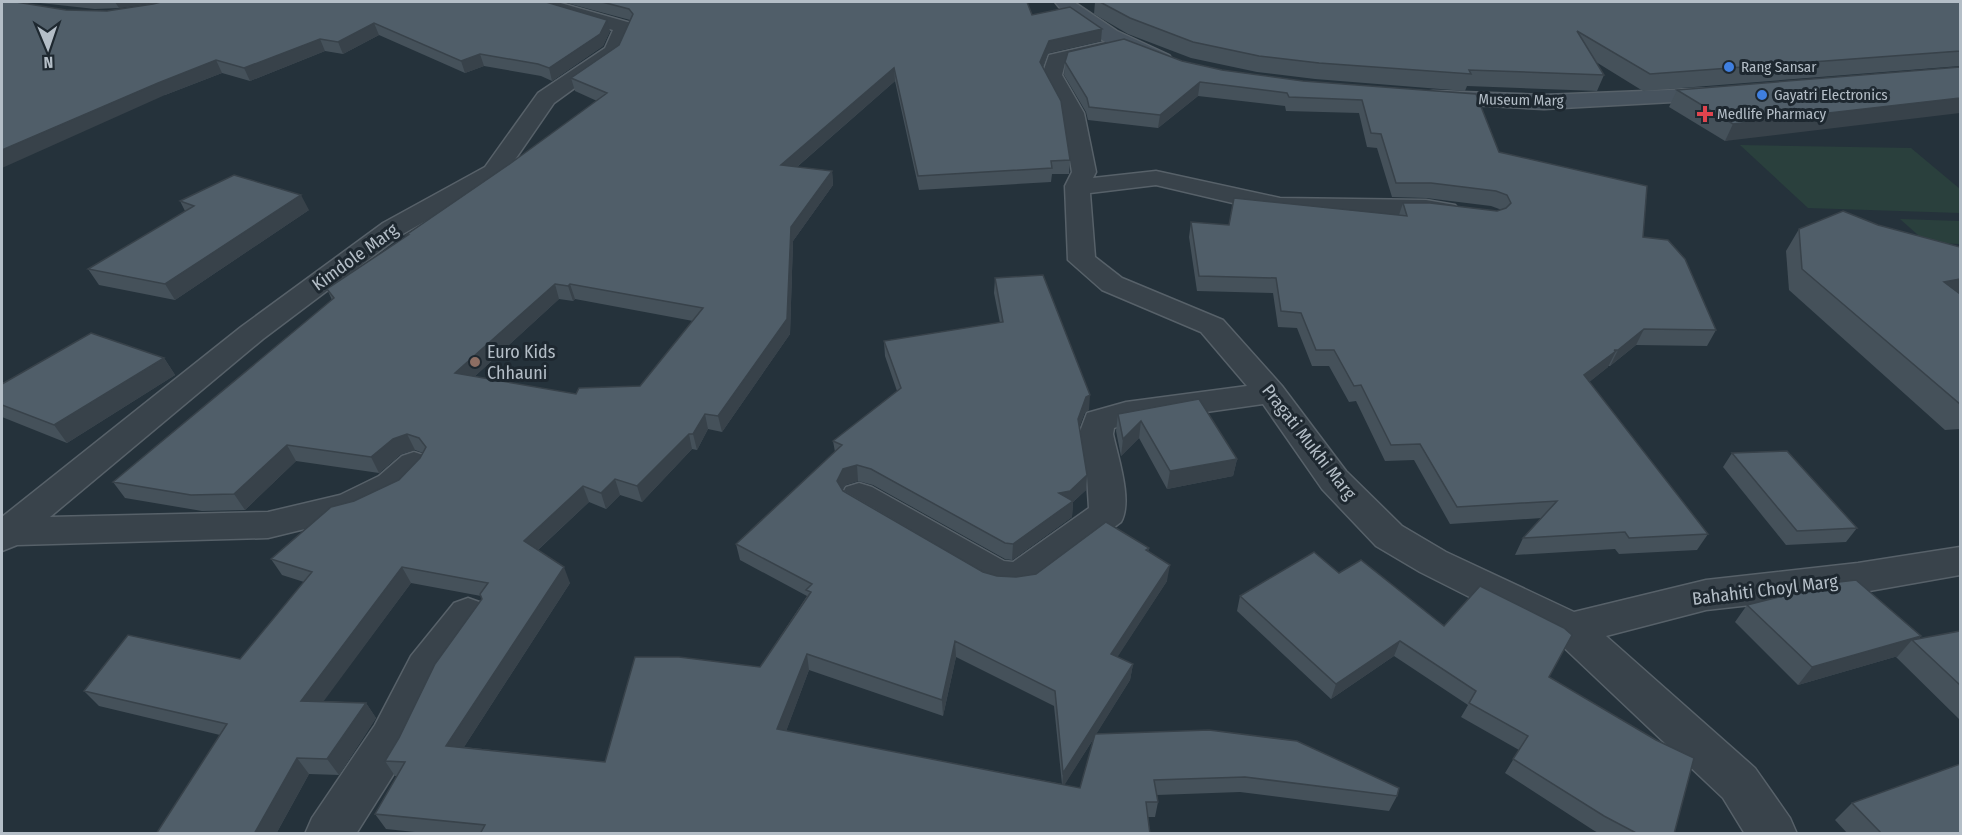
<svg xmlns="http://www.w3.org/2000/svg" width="1962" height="835" font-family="'Fira Sans Condensed',sans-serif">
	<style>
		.green { fill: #2a403d }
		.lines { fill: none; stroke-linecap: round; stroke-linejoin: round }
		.minor-casing { stroke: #576169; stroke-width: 3 }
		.secondary-casing { stroke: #576169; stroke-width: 3 }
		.minor { fill: #39434b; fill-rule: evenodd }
		.secondary { fill: #47535e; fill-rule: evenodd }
		.wall { fill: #45515a; fill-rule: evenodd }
		.shaded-wall { fill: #38424a }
		.building { fill: #505e69; stroke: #38424a; stroke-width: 1.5; fill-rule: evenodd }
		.shop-dot { fill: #3f7fe0; stroke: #1e2830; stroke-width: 2 }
		.health-dot { fill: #e0444e; stroke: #1e2830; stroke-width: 2 }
		.education-dot { fill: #8d6e63; stroke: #1e2830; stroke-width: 2 }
		.labels { text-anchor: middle; stroke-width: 6; stroke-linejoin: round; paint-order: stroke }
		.far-poi-label { font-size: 15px; fill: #b4bec7; stroke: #1e2830; text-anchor: start }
		.far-street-label { font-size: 15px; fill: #b4bec7; stroke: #1e2830 }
		.street-label { font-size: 18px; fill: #b4bec7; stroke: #1e2830 }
		.poi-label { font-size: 18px; fill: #b4bec7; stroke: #1e2830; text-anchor: start }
	</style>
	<rect width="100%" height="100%" fill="#25323b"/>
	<g class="green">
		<polygon points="1740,145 1911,148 1960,189 1960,213 1808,208"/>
		<polygon points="1900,219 1960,221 1960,244 1927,243"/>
	</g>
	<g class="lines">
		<defs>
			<g id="minor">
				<polygon points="530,2 557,2 631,23 634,27 620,55 554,103 503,177 401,235 263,339 50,517 268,512 340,495 379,476 402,456 414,452 426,456 431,464 426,472 405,494 362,515 268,538 17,545 2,551 2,517 241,327 383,223 485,167 538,93 605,48 613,30 533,6"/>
				<path d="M 1110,41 L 1117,43 L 1120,47 L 1117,51 L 1065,63 L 1062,75 L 1084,113 L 1096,172 L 1093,178 L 1156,171 L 1280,198 L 1426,200 L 1455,205 L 1459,210 L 1455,215 L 1446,218 L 1280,214 L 1156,185 L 1090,193 L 1095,257 L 1122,278 L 1223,320 L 1282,386 L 1346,471 L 1402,526 L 1446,552 L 1574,612 L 1706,580 L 1858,563 L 1960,547 L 1960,575 L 1858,593 L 1706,610 L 1606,636 L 1755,768 L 1790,818 L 1797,834 L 1745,834 L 1723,798 L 1557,641 L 1420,572 L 1376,546 L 1322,489 L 1263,404 L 1128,423 L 1114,428 L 1113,434 C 1118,458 1133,501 1121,522 L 1034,588 C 1016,593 1002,592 984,586 L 846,505 L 841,496 L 846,487 L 859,483 L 872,487 L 1004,561 L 1013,562 L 1089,508 L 1087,476 L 1079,434 L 1087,413 L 1126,402 L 1247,386 L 1201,332 L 1102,290 L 1068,260 L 1065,186 L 1072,172 L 1062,113 L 1042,75 L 1049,55 Z"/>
				<polygon points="468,598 482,603 488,614 442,679 407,753 356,834 305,834 312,818 375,725 411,656 454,603"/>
			</g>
			<g id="secondary">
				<path d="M 1055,2 L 1074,2 L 1117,31 L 1169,55 L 1172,59 L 1169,63 C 1143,70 1070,24 1055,2 Z"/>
				<polygon points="1720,88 1728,89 1731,94 1728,99 1544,109 1433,103 1425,102 1422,97 1425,92 1433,91 1544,95"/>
			</g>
		</defs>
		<use href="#minor" class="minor-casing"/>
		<use href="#secondary" class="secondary-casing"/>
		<use href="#minor" class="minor"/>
		<use href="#secondary" class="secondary"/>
	</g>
	<g class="wall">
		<polygon points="31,2 546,2 610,31 603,46 552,81 541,76 484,66 465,73 379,35 343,54 325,51 250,81 222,73 165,95 66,10 107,11 159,2 119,8 95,9"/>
		<path d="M 563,2 L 1027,2 L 1032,15 L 1101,41 L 1048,53 L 1043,67 L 1070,160 L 1069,174 L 1052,174 L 1051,182 L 919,190 L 895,81 L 797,167 L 832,171 L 833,185 L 793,241 L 790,334 L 722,432 L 708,429 L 697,450 L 692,449 L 642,502 L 620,495 L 606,509 L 589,502 L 538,550 L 570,583 L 464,747 L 605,762 L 760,667 L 807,596 L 740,560 L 736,544 L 835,452 L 833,441 L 897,391 L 885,356 L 884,341 L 1000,323 L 994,293 L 995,278 L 1089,410 L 1085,412 L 1079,427 L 1087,475 L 1086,490 L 1073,502 L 1072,517 L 1012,560 L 1005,559 L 873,485 L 858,481 L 845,485 L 843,490 L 983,572 L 997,576 L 1016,577 L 1036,574 L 1149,548 L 1148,552 L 1167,581 L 1117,657 L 1133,664 L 1130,680 L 1096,734 L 1397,796 L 1389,811 L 1240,792 L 1157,795 L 1158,802 L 1155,817 L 1148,817 L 1150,834 L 434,834 L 386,829 L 375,814 L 397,776 L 395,776 L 385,761 L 399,738 L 482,599 L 481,596 L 411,583 L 323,701 L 366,703 L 376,718 L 339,775 L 309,774 L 276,834 L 156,834 L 220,735 L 99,706 L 84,691 L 240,659 L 304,582 L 282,575 L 271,559 L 354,501 L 399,480 L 420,458 L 423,453 L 415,450 L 401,454 L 379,473 L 296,461 L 245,510 L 202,511 L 125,498 L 113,482 L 332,300 L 327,289 L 406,237 L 406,235 L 511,163 L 597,101 L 575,91 L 571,78 L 619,45 L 630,20 ZM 559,299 L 573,301 L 575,299 L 693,321 L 640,386 L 576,394 L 474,377 ZM 956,657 L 1054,706 L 1062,784 L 786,731 L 809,670 L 943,716 ZM 1094,738 L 1080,788 L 1064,785 Z"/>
		<polygon points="1095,2 1960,2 1960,66 1643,91 1596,62 1604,75 1597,91 1467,86 1465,91 1315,79 1257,72 1191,58 1128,34 1094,14"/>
		<polygon points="1182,61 1222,70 1303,81 1476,94 1499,152 1643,237 1716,330 1707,346 1636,345 1610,366 1608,366 1608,367 1589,382 1708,534 1697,550 1619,554 1615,549 1515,555 1523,538 1542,518 1450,524 1414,460 1385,461 1356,401 1349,402 1329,366 1312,366 1297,328 1278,327 1273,293 1197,291 1189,237 1191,222 1229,225 1399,215 1403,203 1497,211 1502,210 1491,206 1426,198 1392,197 1377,148 1367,147 1359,113 1286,111 1285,106 1198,96 1158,128 1088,120 1086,112 1064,75 1065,62"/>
		<polygon points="1960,67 1725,141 1669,107 1677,90"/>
		<polygon points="180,201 309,210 175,300 99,285 88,269 185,211"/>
		<polygon points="1878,225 1960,247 1960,429 1945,430 1789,290 1786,251 1799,229"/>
		<polygon points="164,358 175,375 67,443 2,417 2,384"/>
		<polygon points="1199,399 1237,459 1233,476 1167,489 1139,438 1121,456 1116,431 1118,414"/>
		<polygon points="1732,453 1857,528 1846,542 1786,545 1723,467"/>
		<polygon points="1339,573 1549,677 1674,834 1600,834 1593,830 1505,773 1519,750 1461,717 1468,705 1394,656 1331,699 1237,611 1240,596"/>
		<polygon points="1747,605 1921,636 1919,639 1960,631 1960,720 1896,657 1898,656 1798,685 1735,622"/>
		<polygon points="1852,803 1960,834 1848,834 1835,820"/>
	</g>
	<g class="shaded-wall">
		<polygon points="115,2 163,2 119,8"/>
		<polygon points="607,20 610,31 603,46 552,81 549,68"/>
		<polygon points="374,23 379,35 343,54 338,42"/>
		<polygon points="1102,29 1101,41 1048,53 1040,74 1040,62 1049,41"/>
		<polygon points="320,39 325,51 250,81 244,68"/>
		<polygon points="480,54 484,66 465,73 461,61"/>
		<polygon points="216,60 222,73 165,95 2,168 2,150 158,83"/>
		<polygon points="894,68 895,81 783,179 781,165"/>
		<polygon points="1200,82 1198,96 1158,128 1160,115"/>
		<polygon points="1960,98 1960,113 1725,141 1733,124"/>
		<polygon points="832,171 833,185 793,241 790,334 722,432 718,416 791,227"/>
		<polygon points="301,195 309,210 175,300 165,284"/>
		<polygon points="1960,279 1960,299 1944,282"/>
		<polygon points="555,284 559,299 461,389 455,373"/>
		<polygon points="570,284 575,299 573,301 568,286"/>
		<polygon points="1644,329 1636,345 1610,366 1618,350"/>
		<polygon points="1616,351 1608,367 1577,392 1584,375"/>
		<polygon points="164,358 175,375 67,443 54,425"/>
		<polygon points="1090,395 1089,410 1085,412 1077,434 1078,419 1086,397"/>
		<polygon points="705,414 708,429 697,450 693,434"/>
		<polygon points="1141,421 1139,438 1121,456 1123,439"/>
		<polygon points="407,434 415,450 401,454 379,473 371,457 393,439"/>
		<polygon points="689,434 692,449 642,502 637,486"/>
		<polygon points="287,445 296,461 245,510 234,494"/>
		<polygon points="1237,459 1233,476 1167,489 1170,471"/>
		<polygon points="857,465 858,481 845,485 839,497 837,481 843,469"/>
		<polygon points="1087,475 1086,490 1073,502 1072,517 1012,560 1013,544 1059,493"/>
		<polygon points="615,479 620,495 606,509 601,493"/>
		<polygon points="583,486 589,502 530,557 524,541"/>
		<polygon points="1170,565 1167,581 1109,670 1111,654"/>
		<polygon points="402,567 411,583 312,717 301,701"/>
		<polygon points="564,567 570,583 455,761 446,746"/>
		<polygon points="1921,636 1915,643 1912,640 1898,656 1798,685 1812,667"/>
		<polygon points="955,641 956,657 943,716 942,700"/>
		<polygon points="1400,641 1394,656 1331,699 1336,684"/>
		<polygon points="807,654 809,670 781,745 777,729"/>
		<polygon points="1133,664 1130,680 1062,789 1063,773"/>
		<polygon points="366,703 376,718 339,775 327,759"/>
		<polygon points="297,758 309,774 276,834 254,834"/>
	</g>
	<g class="building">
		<polygon points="2,2 16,2 66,10 107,11 153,4 161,2 546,2 607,20 600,34 549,68 538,64 480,54 461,61 374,23 338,42 320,39 244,68 216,60 158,83 2,150"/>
		<path d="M 602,2 L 1027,2 L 1032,15 L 1070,7 L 1102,29 L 1049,41 L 1040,62 L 1061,101 L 1070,160 L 1051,161 L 1052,168 L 918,176 L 894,68 L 781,165 L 832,171 L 791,227 L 787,319 L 718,416 L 705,414 L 693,434 L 689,434 L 637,486 L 615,479 L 601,493 L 583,486 L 524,541 L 564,567 L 446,746 L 605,762 L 635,657 L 679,657 L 760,667 L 811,592 L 806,590 L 812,584 L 736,544 L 842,445 L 833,441 L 901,388 L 884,341 L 1003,322 L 995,278 L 1043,275 L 1090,395 L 1086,397 L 1078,419 L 1087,475 L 1070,491 L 1059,493 L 1073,501 L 1013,544 L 1005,543 L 871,469 L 857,465 L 843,469 L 837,481 L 843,491 L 983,572 L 997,576 L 1016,577 L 1036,574 L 1106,522 L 1149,548 L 1146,550 L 1170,565 L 1111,654 L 1133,664 L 1063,773 L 1055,691 L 955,641 L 942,700 L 807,654 L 777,729 L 1080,788 L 1095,734 L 1209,730 L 1297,741 L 1399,788 L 1397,796 L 1245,777 L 1154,780 L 1158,802 L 1146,802 L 1150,834 L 480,834 L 485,825 L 375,814 L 405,762 L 385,761 L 399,738 L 435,664 L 482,599 L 480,594 L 488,583 L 402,567 L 301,701 L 366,703 L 327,759 L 297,758 L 254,834 L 156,834 L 227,724 L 84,691 L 128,635 L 240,659 L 312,572 L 271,559 L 331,507 L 354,501 L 399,480 L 420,458 L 426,447 L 419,438 L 407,434 L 393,439 L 371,457 L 287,445 L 234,494 L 191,495 L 113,482 L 334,298 L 327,289 L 408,235 L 406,235 L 511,163 L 607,93 L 571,78 L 619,45 L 633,14 L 629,9 ZM 555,284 L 568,286 L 570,284 L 703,308 L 640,386 L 579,388 L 576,394 L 455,373 Z"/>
		<polygon points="1100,2 1960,2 1960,51 1650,74 1577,31 1604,75 1469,70 1471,74 1319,63 1259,56 1193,42 1130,18"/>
		<polygon points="1124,39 1182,61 1222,70 1303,81 1476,94 1499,152 1647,186 1643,237 1668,240 1685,259 1716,330 1644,329 1618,350 1614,350 1616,351 1584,375 1708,534 1629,538 1625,532 1523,538 1557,501 1457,507 1420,444 1391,445 1361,385 1354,386 1334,350 1316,350 1301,313 1281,311 1276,278 1199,276 1191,222 1229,225 1234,198 1407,216 1403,203 1430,203 1497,211 1506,208 1511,203 1507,195 1496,191 1431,183 1396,183 1381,134 1371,133 1362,100 1289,97 1287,93 1200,82 1160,115 1089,107 1087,98 1065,62 1068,52"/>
		<polygon points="1960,67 1960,98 1733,124 1677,90"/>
		<polygon points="234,175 301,195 165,284 88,269 194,206 180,201"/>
		<polygon points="1843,211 1878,225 1960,247 1960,279 1944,282 1960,294 1960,404 1802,269 1799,229"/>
		<polygon points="91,333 164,358 54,425 2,405 2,384"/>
		<polygon points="1199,399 1237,459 1170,471 1141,421 1123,439 1118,414"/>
		<polygon points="1787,451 1857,528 1797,531 1732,453"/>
		<polygon points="1314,552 1339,573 1361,560 1444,626 1480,586 1564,628 1572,635 1549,677 1656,740 1694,758 1674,834 1638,834 1604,816 1513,759 1528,736 1469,703 1476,691 1400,641 1336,684 1240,596"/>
		<polygon points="1856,580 1921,636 1812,667 1747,605 1839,582"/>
		<polygon points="1960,631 1960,685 1912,640"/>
		<polygon points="1960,764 1960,834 1882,834 1852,803"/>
	</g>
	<g class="shop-dot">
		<circle cx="1729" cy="67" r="6"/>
		<circle cx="1762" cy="95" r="6"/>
	</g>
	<path class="health-dot" d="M1702 105h6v6h6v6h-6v6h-6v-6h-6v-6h6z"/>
	<circle class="education-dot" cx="475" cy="362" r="6"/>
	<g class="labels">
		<g class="far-poi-label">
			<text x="1741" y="72">Rang Sansar</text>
			<text x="1774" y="100">Gayatri Electronics</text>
			<text x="1717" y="119">Medlife Pharmacy</text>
		</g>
		<g class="far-street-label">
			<text transform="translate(1521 100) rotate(1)" y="5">Museum Marg</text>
		</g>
		<g class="street-label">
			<text transform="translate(355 257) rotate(-36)" y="6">Kimdole Marg</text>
			<text transform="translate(1309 442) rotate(52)" y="6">Pragati Mukhi Marg</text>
			<text transform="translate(1765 590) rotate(-7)" y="6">Bahahiti Choyl Marg</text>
		</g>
		<g class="poi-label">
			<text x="487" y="358">Euro Kids<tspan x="487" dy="21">Chhauni</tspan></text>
		</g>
	</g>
	<rect width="1962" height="835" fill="none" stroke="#b4bec7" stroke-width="6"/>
	<g transform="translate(48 48) rotate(178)" stroke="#1e2830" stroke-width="4.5" paint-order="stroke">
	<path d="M0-4.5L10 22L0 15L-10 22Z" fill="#b4bec7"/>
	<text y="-9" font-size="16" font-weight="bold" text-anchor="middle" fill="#b4bec7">N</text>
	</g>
</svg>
